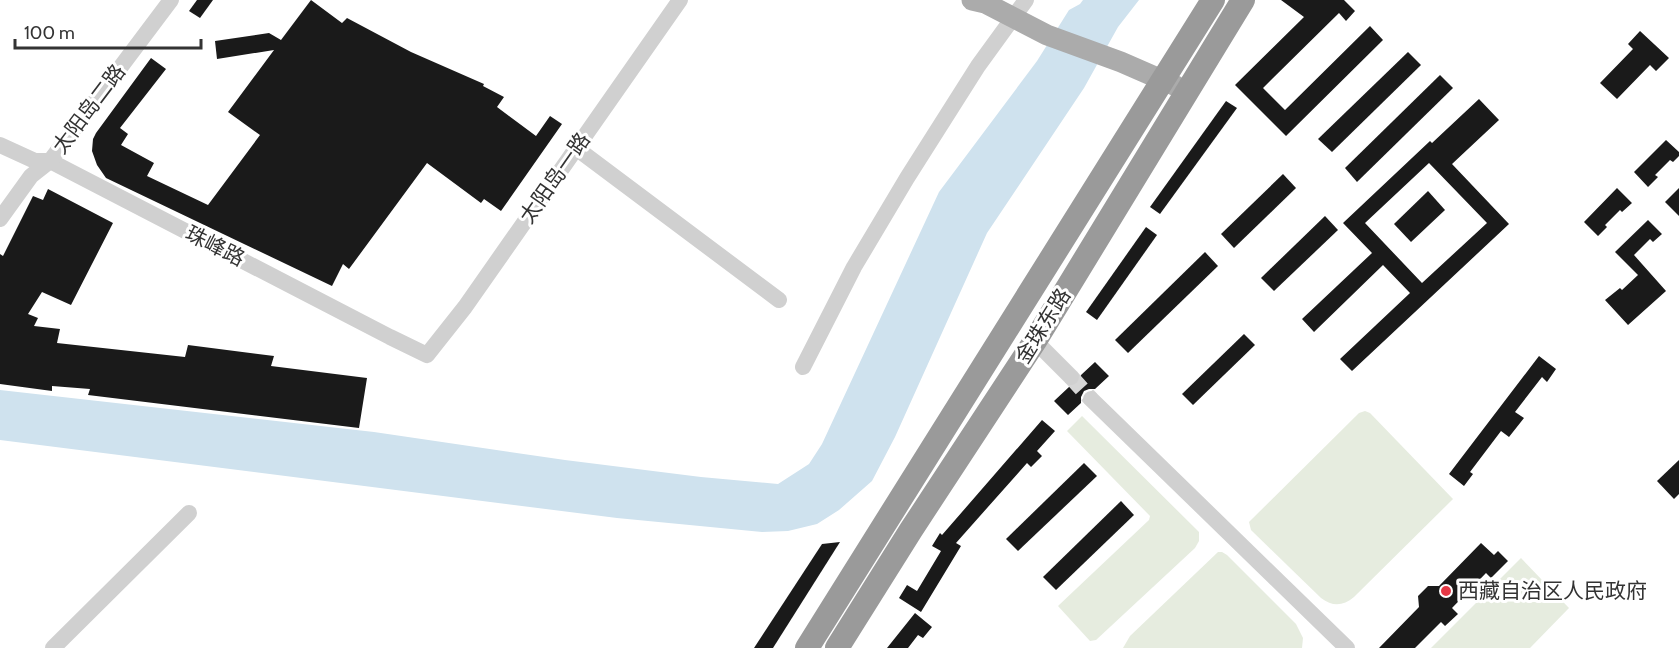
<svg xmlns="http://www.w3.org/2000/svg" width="1679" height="648" font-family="Cabin,'Noto Sans SC',sans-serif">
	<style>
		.green { fill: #e6ecdf }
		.water { fill: #cfe2ee }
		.building { fill: #1a1a1a; fill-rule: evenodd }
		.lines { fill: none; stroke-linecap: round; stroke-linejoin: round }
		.minor-tunnel { stroke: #d6d6d6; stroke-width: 16; stroke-dasharray: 16 8; stroke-linecap: butt }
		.minor { stroke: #d0d0d0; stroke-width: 16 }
		.major { stroke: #ababab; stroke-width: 21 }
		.highway { stroke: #9a9a9a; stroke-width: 24 }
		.poi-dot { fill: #e63946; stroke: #fff; stroke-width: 2 }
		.labels { text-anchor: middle; stroke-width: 6; stroke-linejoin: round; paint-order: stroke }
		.street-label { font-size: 21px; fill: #333; stroke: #fff }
		.poi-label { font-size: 21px; fill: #333; stroke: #fff; text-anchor: start }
	</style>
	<rect width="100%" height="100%" fill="#fff"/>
	<g class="green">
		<path d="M 1365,411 L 1370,413 L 1453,499 L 1354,597 C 1343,606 1333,607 1321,598 L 1251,530 L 1249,522 L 1359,413 Z"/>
		<polygon points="1082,416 1199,532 1199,541 1195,548 1096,640 1090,641 1058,606 1149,520 1150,516 1067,431"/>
		<polygon points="1218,552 1222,552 1227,555 1296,624 1303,638 1302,648 1123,648 1130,636"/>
		<polygon points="1521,558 1569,608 1530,648 1431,648"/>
	</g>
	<polygon class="water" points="1083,0 1139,0 1118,27 1084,88 987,233 895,437 872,481 839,510 817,524 788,531 762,532 617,518 0,440 0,390 374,432 565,460 701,477 778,484 809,464 822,444 939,192 1037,61 1069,10 1080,4"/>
	<g class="building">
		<polygon points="197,0 213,0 200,18 189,11"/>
		<polygon points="311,0 342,23 347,18 411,52 484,84 483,86 504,97 497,107 536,136 550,116 562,124 501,211 484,199 481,203 427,163 349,269 343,264 332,286 106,178 97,165 92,151 93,139 96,133 151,58 166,69 120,128 128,134 121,145 154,163 147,176 208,205 260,135 228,112 274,50 217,59 215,41 269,33 281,40"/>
		<polygon points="1281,0 1344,0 1355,11 1346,21 1339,13 1263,88 1285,110 1370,26 1383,40 1286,136 1235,85 1304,17"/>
		<polygon points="1640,31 1669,58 1656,71 1650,65 1617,99 1600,83 1633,49 1628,44"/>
		<polygon points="1408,52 1421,65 1332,152 1318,139"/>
		<polygon points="1440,75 1453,88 1357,182 1345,168"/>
		<path d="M 1479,99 L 1499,120 L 1452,164 L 1509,224 L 1352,371 L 1340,359 L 1410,293 L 1383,265 L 1314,332 L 1302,319 L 1372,253 L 1343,223 L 1430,141 L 1432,143 ZM 1429,163 L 1487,223 L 1422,283 L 1365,223 Z"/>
		<polygon points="1226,101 1237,108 1160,214 1150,207"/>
		<polygon points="1666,140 1679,152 1679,156 1673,162 1670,160 1655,175 1658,177 1648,187 1634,172"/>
		<polygon points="1283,174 1296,188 1234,248 1221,234"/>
		<polygon points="1617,188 1632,203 1622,212 1620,210 1605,225 1607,227 1598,236 1584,222"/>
		<polygon points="1679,188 1679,216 1665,202"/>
		<polygon points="48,189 113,223 71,305 42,292 28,314 38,318 34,326 60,329 57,343 185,357 188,345 274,356 271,366 367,378 359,428 88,395 90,389 52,386 52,391 0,384 0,254 3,256 33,196 43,200"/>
		<polygon points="1428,191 1445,210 1411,242 1394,224"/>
		<polygon points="1325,216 1338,230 1274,291 1261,278"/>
		<polygon points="1648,220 1662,234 1653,242 1650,239 1634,255 1666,291 1628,325 1605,300 1620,288 1622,290 1638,275 1615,252"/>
		<polygon points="1146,227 1157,235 1097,320 1086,312"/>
		<polygon points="1205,252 1218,266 1128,353 1115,340"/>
		<polygon points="1244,334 1255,345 1193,405 1182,394"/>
		<polygon points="1539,356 1556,369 1547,382 1542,377 1515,412 1524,418 1509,437 1501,431 1470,472 1473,474 1464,486 1449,474"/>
		<polygon points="1095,362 1109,376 1095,389 1089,389 1084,391 1081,397 1081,403 1068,415 1054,401 1069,387 1078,385 1081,375"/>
		<polygon points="1042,420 1055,431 1037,451 1042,456 1031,467 1027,463 956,543 961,546 921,612 899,598 907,585 917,591 941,551 932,546 940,533 942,535"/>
		<polygon points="1679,460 1679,494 1674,499 1657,481"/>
		<polygon points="1084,463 1097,476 1018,551 1006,539"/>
		<polygon points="1121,501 1134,515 1056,590 1043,577"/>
		<polygon points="840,542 773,648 754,648 822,544"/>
		<polygon points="1481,543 1494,555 1498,551 1508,561 1491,578 1486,573 1452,608 1458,614 1445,626 1441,622 1415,648 1379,648 1419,607 1418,596 1428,586 1439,586"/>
		<polygon points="915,613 932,627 923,638 918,635 908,648 887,648"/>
	</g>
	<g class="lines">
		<polyline class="minor-tunnel" points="1071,377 1091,399"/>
		<g class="minor">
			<polyline points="0,145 35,161 50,161 390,337 427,355 465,307 680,0"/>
			<polyline points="576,148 779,300"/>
			<polyline points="0,219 31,176 50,161 171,0"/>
			<polyline points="1035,341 1071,377"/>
			<polyline points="803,367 854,267 907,178 978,66 1026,0"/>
			<polyline points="1091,399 1347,648"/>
			<polyline points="53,648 189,513"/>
		</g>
		<polyline class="major" points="972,0 985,3 1047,35 1121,62 1176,86"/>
		<g class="highway">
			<polyline points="807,648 1213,0"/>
			<polyline points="837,648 911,530 1035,341 1243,0"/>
		</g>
	</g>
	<circle class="poi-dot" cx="1446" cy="591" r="6"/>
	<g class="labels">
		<g class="street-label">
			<text transform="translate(89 109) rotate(-53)" y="7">太阳岛二路</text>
			<text transform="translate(555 178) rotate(-55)" y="7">太阳岛一路</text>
			<text transform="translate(215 246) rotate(27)" y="7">珠峰路</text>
			<text transform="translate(1043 326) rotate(-58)" y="7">金珠东路</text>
		</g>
		<g class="poi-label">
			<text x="1458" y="598">西藏自治区人民政府</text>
		</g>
	</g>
	<path d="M15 39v9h186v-9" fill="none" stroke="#333333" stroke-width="3"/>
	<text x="24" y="39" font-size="18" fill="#333333" stroke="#ffffff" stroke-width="4.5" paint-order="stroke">100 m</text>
</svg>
